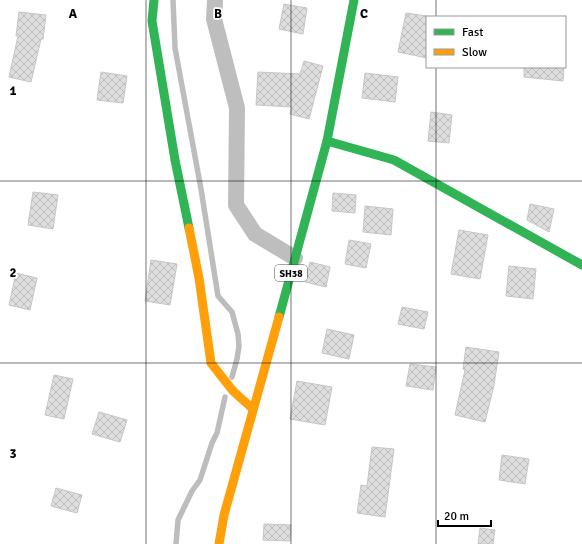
<svg xmlns="http://www.w3.org/2000/svg" width="582" height="544" font-family="Signika,sans-serif">
	<style>
		.lines { fill: none; stroke-linecap: round; stroke-linejoin: round }
		.stream { stroke: #bdbdbd; stroke-width: 5.5 }
		.building { fill: url(#building-cross-hatch); stroke: #c6c6c6 }
		.street { stroke: #bebebe; stroke-width: 16 }
		.fast { stroke: #30b455; stroke-width: 9 }
		.slow { stroke: #ff9f0a; stroke-width: 9 }
		.grid { fill: none; stroke: #000; stroke-width: 1; stroke-opacity: 0.55 }
		.labels { text-anchor: middle; stroke-width: 3.5; stroke-linejoin: round; paint-order: stroke }
		.shield { fill: #fff; stroke: #4c4c4c; stroke-width: 1 }
		.shield-label { font-size: 10px; font-weight: bold; fill: #000 }
		.grid-label { font-size: 13px; text-anchor: middle; font-weight: bold; fill: #000; stroke: #fff; stroke-width: 3.5; stroke-linejoin: round; paint-order: stroke }
	</style>
	<defs>
		<pattern id="building-cross-hatch" width="8" height="8" patternUnits="userSpaceOnUse"><rect width="8" height="8" fill="#dedede"/><path d="M0 0l8 8M0 8l8-8" fill="none" stroke="#bdbdbd"/></pattern>
	</defs>
	<rect width="100%" height="100%" fill="#fff"/>
	<g class="lines">
		<g class="stream">
			<polyline points="173,0 175,48 201,189 218,296 232,312 238,334 239,346 237,359 232,377"/>
			<polyline points="176,544 178,520 192,491 200,480 212,443 217,433 225,397"/>
		</g>
	</g>
	<g class="building">
		<polygon points="284,4 307,8 303,34 279,29"/>
		<polygon points="19,12 46,15 43,39 41,39 31,82 9,77 18,36 16,36"/>
		<polygon points="406,13 427,16 427,58 398,52"/>
		<polygon points="304,61 323,66 309,119 290,114 292,107 256,105 258,72 300,74"/>
		<polygon points="524,67 564,67 563,81 524,77"/>
		<polygon points="101,72 127,76 123,103 97,100"/>
		<polygon points="365,73 398,77 395,102 362,98"/>
		<polygon points="431,112 452,115 449,143 428,141"/>
		<polygon points="33,192 58,195 53,229 28,225"/>
		<polygon points="333,193 356,195 355,213 332,211"/>
		<polygon points="530,204 554,209 549,232 527,220"/>
		<polygon points="365,206 393,209 391,235 363,232"/>
		<polygon points="459,230 488,235 480,279 451,274"/>
		<polygon points="349,240 371,244 366,268 345,264"/>
		<polygon points="151,260 177,264 170,305 145,301"/>
		<polygon points="310,262 330,267 326,287 305,282"/>
		<polygon points="509,266 536,269 533,299 506,296"/>
		<polygon points="16,273 37,278 30,310 9,305"/>
		<polygon points="402,307 428,312 424,329 398,324"/>
		<polygon points="327,329 354,335 349,359 322,353"/>
		<polygon points="466,347 499,352 494,385 485,422 455,415 465,370 463,369"/>
		<polygon points="410,364 436,367 433,390 406,386"/>
		<polygon points="54,375 73,379 64,419 45,415"/>
		<polygon points="297,381 332,387 325,425 290,419"/>
		<polygon points="99,412 127,420 120,442 92,434"/>
		<polygon points="372,447 394,449 385,517 357,513 361,485 367,486"/>
		<polygon points="502,455 529,459 525,484 499,480"/>
		<polygon points="56,488 82,495 77,513 51,506"/>
		<polygon points="264,524 291,525 290,541 263,540"/>
		<polygon points="480,528 495,530 493,544 478,544"/>
	</g>
	<g class="lines">
		<polyline class="street" points="215,0 214,19 237,108 236,205 255,234 295,258"/>
		<g class="fast">
			<polyline points="154,0 152,21 175,160 189,228"/>
			<polyline points="327,141 394,160 582,265"/>
			<polyline points="279,317 327,141 354,0"/>
		</g>
		<g class="slow">
			<polyline points="189,228 199,278 211,363 233,391 253,409"/>
			<polyline points="219,544 224,515 279,317"/>
		</g>
	</g>
	<path class="grid" d="M 146,0 L 146,544M 291,0 L 291,544M 436,0 L 436,17M 436,67 L 436,544M 0,181 L 582,181M 0,363 L 582,363"/>
	<g class="labels">
		<rect class="shield" x="275" y="265" width="32" height="16" rx="3"/>
		<g class="shield-label">
			<text x="291" y="277">SH38</text>
		</g>
	</g>
	<g class="grid-label">
		<text x="73" y="18">A</text>
		<text x="218" y="18">B</text>
		<text x="364" y="18">C</text>
		<text x="13" y="95">1</text>
		<text x="13" y="277">2</text>
		<text x="13" y="458">3</text>
	</g>
	<rect x="426" y="16" width="140" height="52" fill="#ffffff" stroke="#999999"/>
	<rect x="434" y="29" width="20" height="6" fill="#30b455" stroke="#999999"/>
	<text x="462" y="36" font-size="12" fill="#000000">Fast</text>
	<rect x="434" y="49" width="20" height="6" fill="#ff9f0a" stroke="#999999"/>
	<text x="462" y="56" font-size="12" fill="#000000">Slow</text>
	<path d="M438 520v6h53v-6" fill="none" stroke="#000000" stroke-width="2"/>
	<text x="444" y="520" font-size="12" fill="#000000" stroke="#ffffff" stroke-width="3" paint-order="stroke">20 m</text>
</svg>
